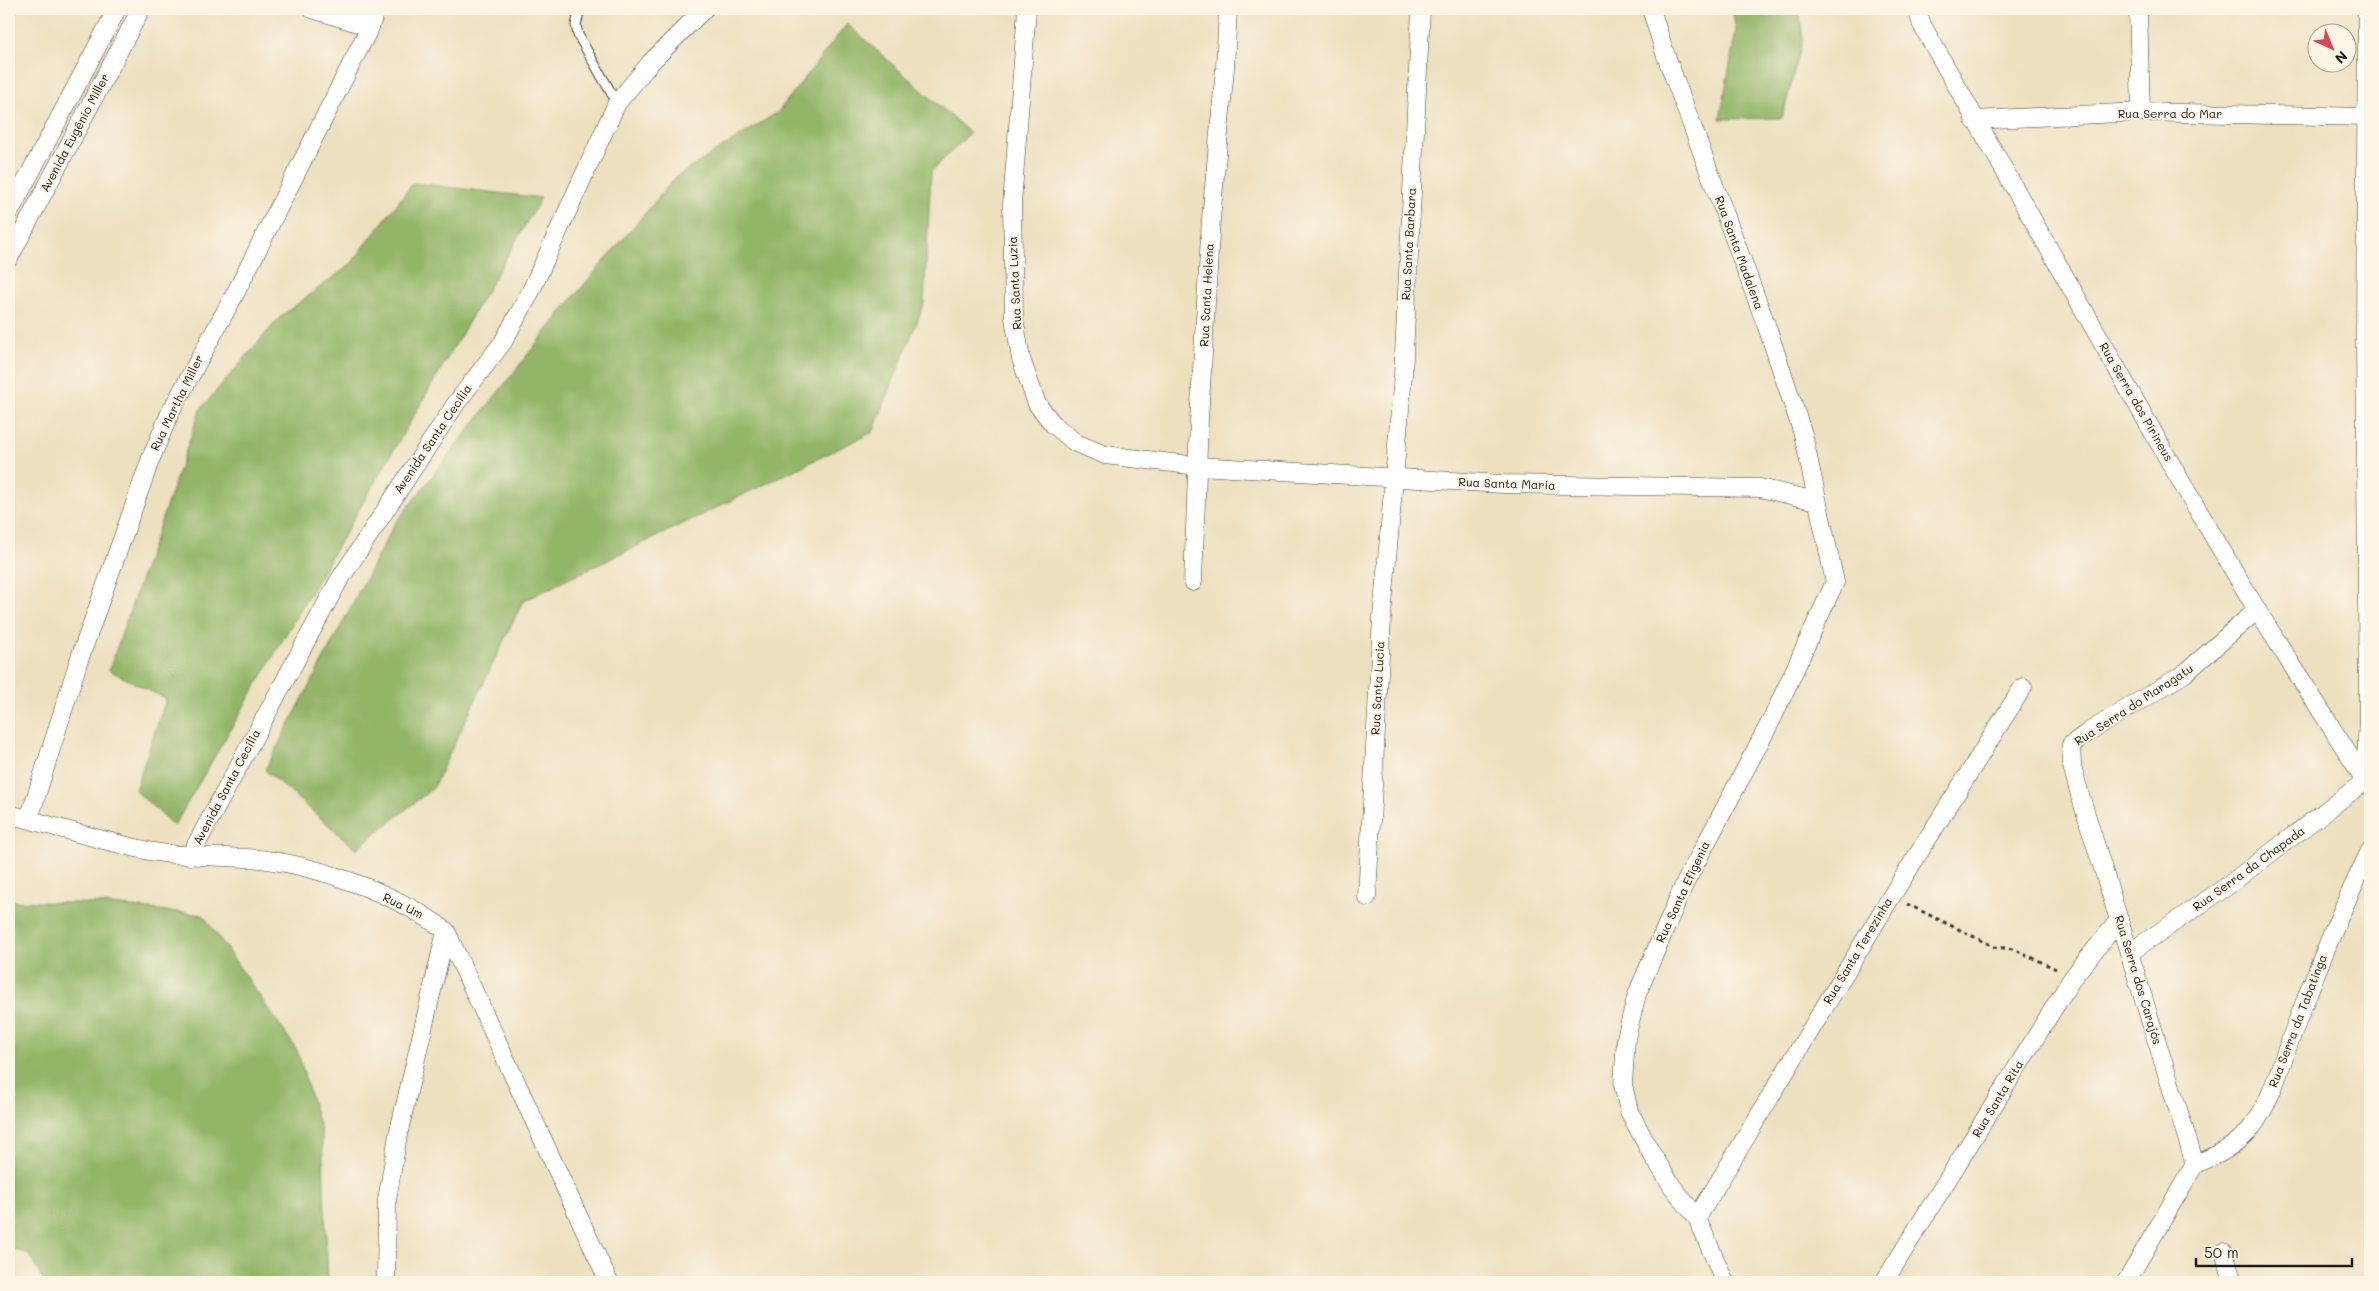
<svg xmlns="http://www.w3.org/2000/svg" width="2379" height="1291" font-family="Mali,sans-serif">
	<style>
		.forest { fill: #93b568; stroke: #586842 }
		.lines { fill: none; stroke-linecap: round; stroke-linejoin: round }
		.service-casing { stroke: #3b3934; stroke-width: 11 }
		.minor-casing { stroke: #3b3934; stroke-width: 19 }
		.path { stroke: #3b3934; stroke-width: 3; stroke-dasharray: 4 4; stroke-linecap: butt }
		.service { stroke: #fff; stroke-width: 9 }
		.minor { stroke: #fff; stroke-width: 18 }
		.labels { text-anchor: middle; stroke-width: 4; stroke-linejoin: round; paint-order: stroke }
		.street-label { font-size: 12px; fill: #1c1c1c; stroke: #fcf5e5 }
	</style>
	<rect width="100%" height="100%" fill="#fcf5e5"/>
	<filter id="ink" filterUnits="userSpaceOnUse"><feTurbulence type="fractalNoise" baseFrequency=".02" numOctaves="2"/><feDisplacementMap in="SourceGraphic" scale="10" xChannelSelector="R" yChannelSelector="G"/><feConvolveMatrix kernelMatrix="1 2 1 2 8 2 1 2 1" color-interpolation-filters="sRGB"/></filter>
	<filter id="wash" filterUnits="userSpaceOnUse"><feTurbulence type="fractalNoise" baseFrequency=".0096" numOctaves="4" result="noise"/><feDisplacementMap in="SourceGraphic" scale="20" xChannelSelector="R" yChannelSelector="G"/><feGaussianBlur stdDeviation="1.12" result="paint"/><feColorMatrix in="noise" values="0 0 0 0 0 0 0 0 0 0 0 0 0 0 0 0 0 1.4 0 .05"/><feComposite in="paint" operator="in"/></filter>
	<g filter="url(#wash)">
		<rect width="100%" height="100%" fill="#ede0bf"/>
		<g class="forest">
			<polygon points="1732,9 1799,9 1803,39 1782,118 1720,119 1736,31"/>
			<polygon points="847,24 970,133 931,172 924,304 873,432 523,601 433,788 356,849 265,770 394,525 566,306 676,177 778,112"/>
			<polygon points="413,183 541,198 174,826 135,790 166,699 109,670 200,410 281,316 350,265"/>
			<polygon points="9,901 104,904 203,915 297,1050 322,1135 328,1282 44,1282 29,1255 9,1247"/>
		</g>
	</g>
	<g filter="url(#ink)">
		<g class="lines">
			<defs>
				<polyline id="service" points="580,9 576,25 578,35 617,103"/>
				<g id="minor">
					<polyline points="312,9 370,27"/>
					<polyline points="1027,9 1012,204 1014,318 1021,359 1037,404 1053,424 1076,443 1105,455 1198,466 1503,484 1760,488 1816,501"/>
					<polyline points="1651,9 1665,53 1767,327 1803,434 1835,582 1772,719 1684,885 1637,994 1626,1038 1623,1085 1629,1111 1650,1151 1672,1186 1697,1218 1725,1282"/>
					<polyline points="1917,9 1922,25 2183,485 2257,610 2366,782"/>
					<polyline points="2138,9 2141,112"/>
					<polyline points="1974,120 2141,112 2366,117"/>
					<polyline points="9,213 117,9"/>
					<polyline points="9,258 141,9"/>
					<polyline points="1193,582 1199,420 1211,219 1225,68 1228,9"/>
					<path d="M 9,814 C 55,827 102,841 149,851 C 181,857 214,856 247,858 C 309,862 397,893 446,931 L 398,1135 L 387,1200 L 386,1282"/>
					<polyline points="29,819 78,663 151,458 170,413 237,290 370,27 376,9"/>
					<polyline points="190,856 338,582 457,402 503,342 529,295 617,103 651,62 704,9"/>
					<polyline points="1367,897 1382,617 1403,375 1421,9"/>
					<polyline points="446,931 609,1282"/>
					<polyline points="2129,953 2226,887 2365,781 2368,719 2365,335 2367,9"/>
					<polyline points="2195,1164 2080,795 2072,766 2071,745 2090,731 2184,674 2257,610"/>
					<path d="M 2195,1164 C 2217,1156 2237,1146 2252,1127 C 2273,1099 2281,1062 2294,1030 C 2317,969 2341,909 2370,851"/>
					<polyline points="1697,1218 1891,897 2023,687"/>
					<polyline points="2224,1252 2233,1282"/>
					<polyline points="1884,1282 2073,977 2119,920"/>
					<polyline points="2126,1282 2195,1164"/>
				</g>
			</defs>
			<use href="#service" class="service-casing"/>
			<use href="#minor" class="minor-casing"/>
			<polyline class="path" points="1907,904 1995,947 2014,949 2056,969"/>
			<use href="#service" class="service"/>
			<use href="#minor" class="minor"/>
		</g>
	</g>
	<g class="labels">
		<g class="street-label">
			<text x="2170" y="118">Rua Serra do Mar</text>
			<text transform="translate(75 133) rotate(-62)" y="4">Avenida Eugênio Miller</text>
			<text transform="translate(1409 244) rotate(-87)" y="4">Rua Santa Barbara</text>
			<text transform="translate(1739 253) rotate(70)" y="4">Rua Santa Madalena</text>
			<text transform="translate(1015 283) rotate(-93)" y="4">Rua Santa Luzia</text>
			<text transform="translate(1207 295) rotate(-87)" y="4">Rua Santa Helena</text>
			<text transform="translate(2136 402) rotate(60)" y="4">Rua Serra dos Pirineus</text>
			<text transform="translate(177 403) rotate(-64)" y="4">Rua Martha Miller</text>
			<text transform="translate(433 439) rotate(-56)" y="4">Avenida Santa Cecília</text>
			<text transform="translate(1507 484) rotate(2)" y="4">Rua Santa Maria</text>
			<text transform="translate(1378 688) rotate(-87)" y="4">Rua Santa Lucia</text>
			<text transform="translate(2134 705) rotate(-33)" y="4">Rua Serra do Maragatu</text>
			<text transform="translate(227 787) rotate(-62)" y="4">Avenida Santa Cecília</text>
			<text transform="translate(2249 869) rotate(-36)" y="4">Rua Serra da Chapada</text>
			<text transform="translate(1683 892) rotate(-65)" y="4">Rua Santa Efigenia</text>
			<text transform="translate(403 906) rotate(26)" y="4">Rua Um</text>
			<text transform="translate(1858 951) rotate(-59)" y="4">Rua Santa Terezinha</text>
			<text transform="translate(2138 980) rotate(73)" y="4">Rua Serra dos Carajós</text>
			<text transform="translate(2298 1021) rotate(-69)" y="4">Rua Serra da Tabatinga</text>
			<text transform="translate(1998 1099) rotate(-59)" y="4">Rua Santa Rita</text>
		</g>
	</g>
	<rect width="2379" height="1291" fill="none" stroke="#fcf5e5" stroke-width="30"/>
	<g transform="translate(2332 48) rotate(136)"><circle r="24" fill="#fcf5e5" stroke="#a29e95"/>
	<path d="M0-4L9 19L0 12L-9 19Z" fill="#d1495b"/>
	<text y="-8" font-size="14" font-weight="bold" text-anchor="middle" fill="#1c1c1c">N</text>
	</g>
	<path d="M2196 1258v8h156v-8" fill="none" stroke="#1c1c1c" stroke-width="2.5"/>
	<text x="2204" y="1258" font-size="15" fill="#1c1c1c" stroke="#fcf5e5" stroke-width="4" paint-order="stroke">50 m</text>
</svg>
